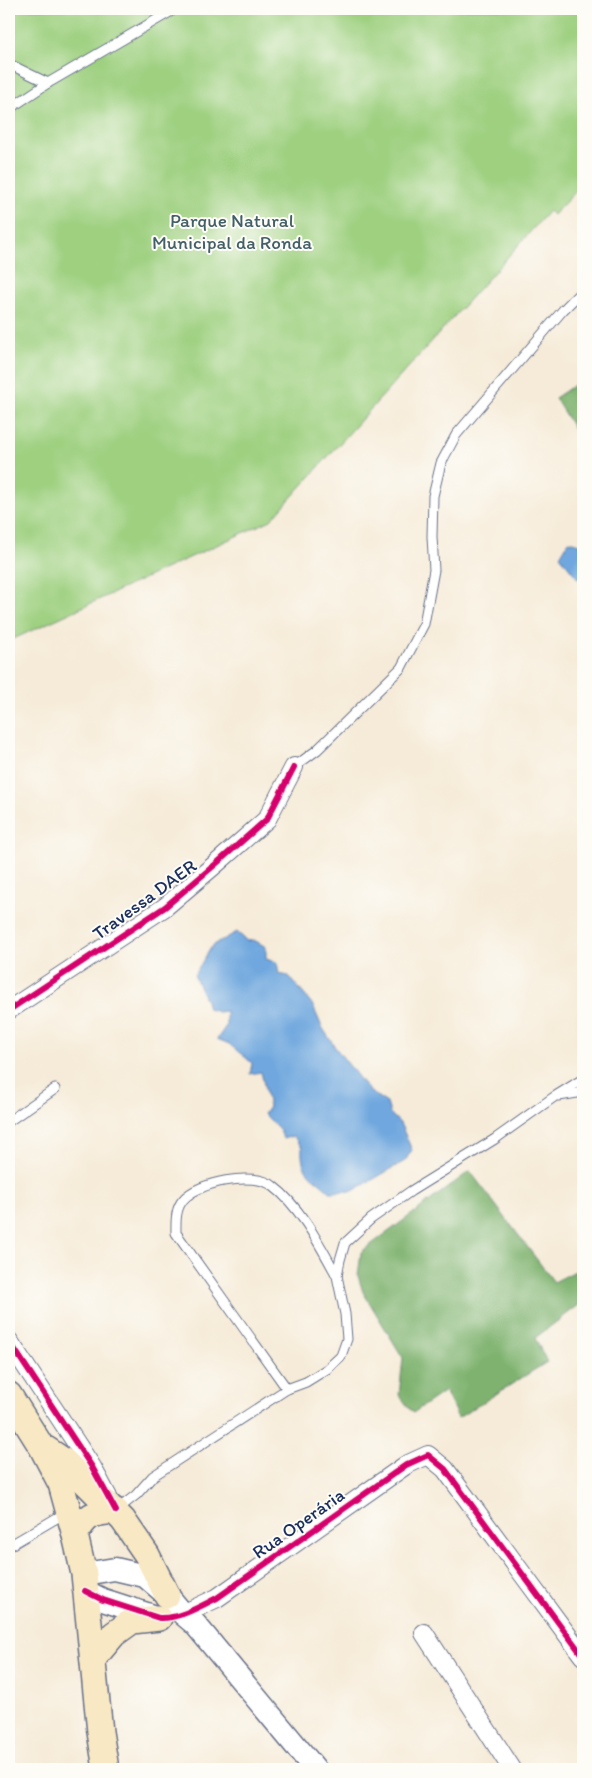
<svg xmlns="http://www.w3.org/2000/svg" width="592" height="1778" font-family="Itim,sans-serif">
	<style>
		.green { fill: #9ed080; stroke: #5c806f }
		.forest { fill: #7eb26e; stroke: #4c7066 }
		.water { fill: #6fa7de; stroke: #456b9e }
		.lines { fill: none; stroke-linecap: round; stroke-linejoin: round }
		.service-casing { stroke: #687189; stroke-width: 11 }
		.minor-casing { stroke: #687189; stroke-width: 20 }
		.tertiary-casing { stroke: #687189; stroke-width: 25 }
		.secondary-casing { stroke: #687189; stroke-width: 28 }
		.service { stroke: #fff; stroke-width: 9 }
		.minor { stroke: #fff; stroke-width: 18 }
		.tertiary { stroke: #fff; stroke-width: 22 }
		.secondary { stroke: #f8e8c3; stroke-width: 25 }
		.cycleway-casing { stroke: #fdfcf7; stroke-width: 9 }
		.cycleway { stroke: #d6006c; stroke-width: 6 }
		.labels { text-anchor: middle; stroke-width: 4; stroke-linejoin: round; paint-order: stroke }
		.park-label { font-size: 19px; fill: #425f68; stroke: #fdfcf7 }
		.street-label { font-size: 19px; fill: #1b2f5e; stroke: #fdfcf7 }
	</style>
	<rect width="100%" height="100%" fill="#fdfcf7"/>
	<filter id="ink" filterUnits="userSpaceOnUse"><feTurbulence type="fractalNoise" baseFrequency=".02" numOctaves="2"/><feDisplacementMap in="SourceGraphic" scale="10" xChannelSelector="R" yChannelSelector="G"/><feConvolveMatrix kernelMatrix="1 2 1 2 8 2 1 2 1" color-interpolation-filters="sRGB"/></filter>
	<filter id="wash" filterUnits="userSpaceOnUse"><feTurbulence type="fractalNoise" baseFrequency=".0096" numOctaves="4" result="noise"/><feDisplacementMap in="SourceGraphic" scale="20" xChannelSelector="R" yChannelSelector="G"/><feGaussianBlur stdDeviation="1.12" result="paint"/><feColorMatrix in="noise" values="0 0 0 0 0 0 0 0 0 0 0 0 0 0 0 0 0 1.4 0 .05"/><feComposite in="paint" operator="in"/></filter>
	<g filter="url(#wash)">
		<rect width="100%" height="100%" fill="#f6ebd8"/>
		<polygon class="green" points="9,9 583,9 583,184 553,215 549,211 271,520 9,641"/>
		<g class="forest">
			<polygon points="583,379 583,444 555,398"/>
			<polygon points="470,1171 554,1282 583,1267 583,1302 535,1338 547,1362 458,1418 445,1391 413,1413 399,1395 403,1358 363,1292 358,1276 361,1252"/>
		</g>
		<g class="water">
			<polygon points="569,541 583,545 583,571 579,580 560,556"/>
			<path d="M 237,932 L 247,941 L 254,940 L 266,947 L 266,959 L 277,962 L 279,974 L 289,976 L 312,1004 L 322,1027 L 335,1047 L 369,1091 L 387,1103 L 390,1113 L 400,1123 L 412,1150 L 405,1161 L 353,1191 L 330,1192 C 314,1175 300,1175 302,1147 L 293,1136 L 283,1139 L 280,1130 L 264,1114 L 269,1107 L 261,1072 L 250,1074 L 252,1063 L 229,1044 L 217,1039 L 226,1026 L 226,1011 L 218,1012 L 208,1009 L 206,1001 L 194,975 L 212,946 Z"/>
		</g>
	</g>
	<g filter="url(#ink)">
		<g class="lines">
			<defs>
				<g id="service">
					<polyline points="9,64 48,83"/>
					<polyline points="9,109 48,83 175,9"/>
					<polyline points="294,767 317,750 401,668 424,624 434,570 432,537 433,496 441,463 456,435 563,310 583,290"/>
					<polyline points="559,1096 583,1092"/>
					<polyline points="9,1121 55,1089"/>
					<path d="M 287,1389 L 176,1233 C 176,1223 175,1209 183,1200 C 197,1182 254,1171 273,1186 C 300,1206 321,1247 337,1276"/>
					<polyline points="118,1509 136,1495 153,1476 287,1389 306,1382 327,1369 341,1356 347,1339 345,1314 337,1276 340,1260 345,1243 371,1219 411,1191 495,1139 554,1097 583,1079"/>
					<polyline points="9,1546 67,1512"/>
				</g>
				<g id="minor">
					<polyline points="9,1010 165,907 217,863 267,819 294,767"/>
					<polyline points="9,1341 92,1467 108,1497"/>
					<polyline points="183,1614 217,1598 406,1465 428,1455 445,1469 583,1656"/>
					<polyline points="424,1633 512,1769"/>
				</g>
				<g id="tertiary">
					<polyline points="84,1574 115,1569 145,1576 167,1595 183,1614 195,1624 315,1769"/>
					<polyline points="85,1591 103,1600 159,1618"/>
				</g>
				<g id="secondary">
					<polyline points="9,1395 41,1446 61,1484 75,1535 84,1574 100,1732 106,1769"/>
					<polyline points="46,1449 64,1461 123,1520 147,1555 167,1595"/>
					<path d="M 75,1535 C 87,1514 92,1513 116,1511"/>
					<polyline points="93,1659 114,1634 132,1621 159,1618"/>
				</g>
			</defs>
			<use href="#service" class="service-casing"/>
			<use href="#minor" class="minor-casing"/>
			<use href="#tertiary" class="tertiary-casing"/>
			<use href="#secondary" class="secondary-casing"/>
			<use href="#service" class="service"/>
			<use href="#minor" class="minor"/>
			<use href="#tertiary" class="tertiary"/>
			<use href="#secondary" class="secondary"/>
			<defs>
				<g id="cycleway">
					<polyline points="9,1010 165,907 217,863 267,819 294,767"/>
					<polyline points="9,1341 92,1467 116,1511"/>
					<path d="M 85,1591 L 103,1600 L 159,1618 C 179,1619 199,1607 217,1598 L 406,1465 L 428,1455 L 445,1469 L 583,1656"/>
				</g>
			</defs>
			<use href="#cycleway" class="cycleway-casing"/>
			<use href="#cycleway" class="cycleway"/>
		</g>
	</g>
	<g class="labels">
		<g class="park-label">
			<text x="232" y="227">Parque Natural<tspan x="232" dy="22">Municipal da Ronda</tspan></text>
		</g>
		<g class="street-label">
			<text transform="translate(144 899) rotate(-36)" y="7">Travessa DAER</text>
			<text transform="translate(298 1523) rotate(-35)" y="7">Rua Operária</text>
		</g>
	</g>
	<rect width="592" height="1778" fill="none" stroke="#fdfcf7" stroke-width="30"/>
</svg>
